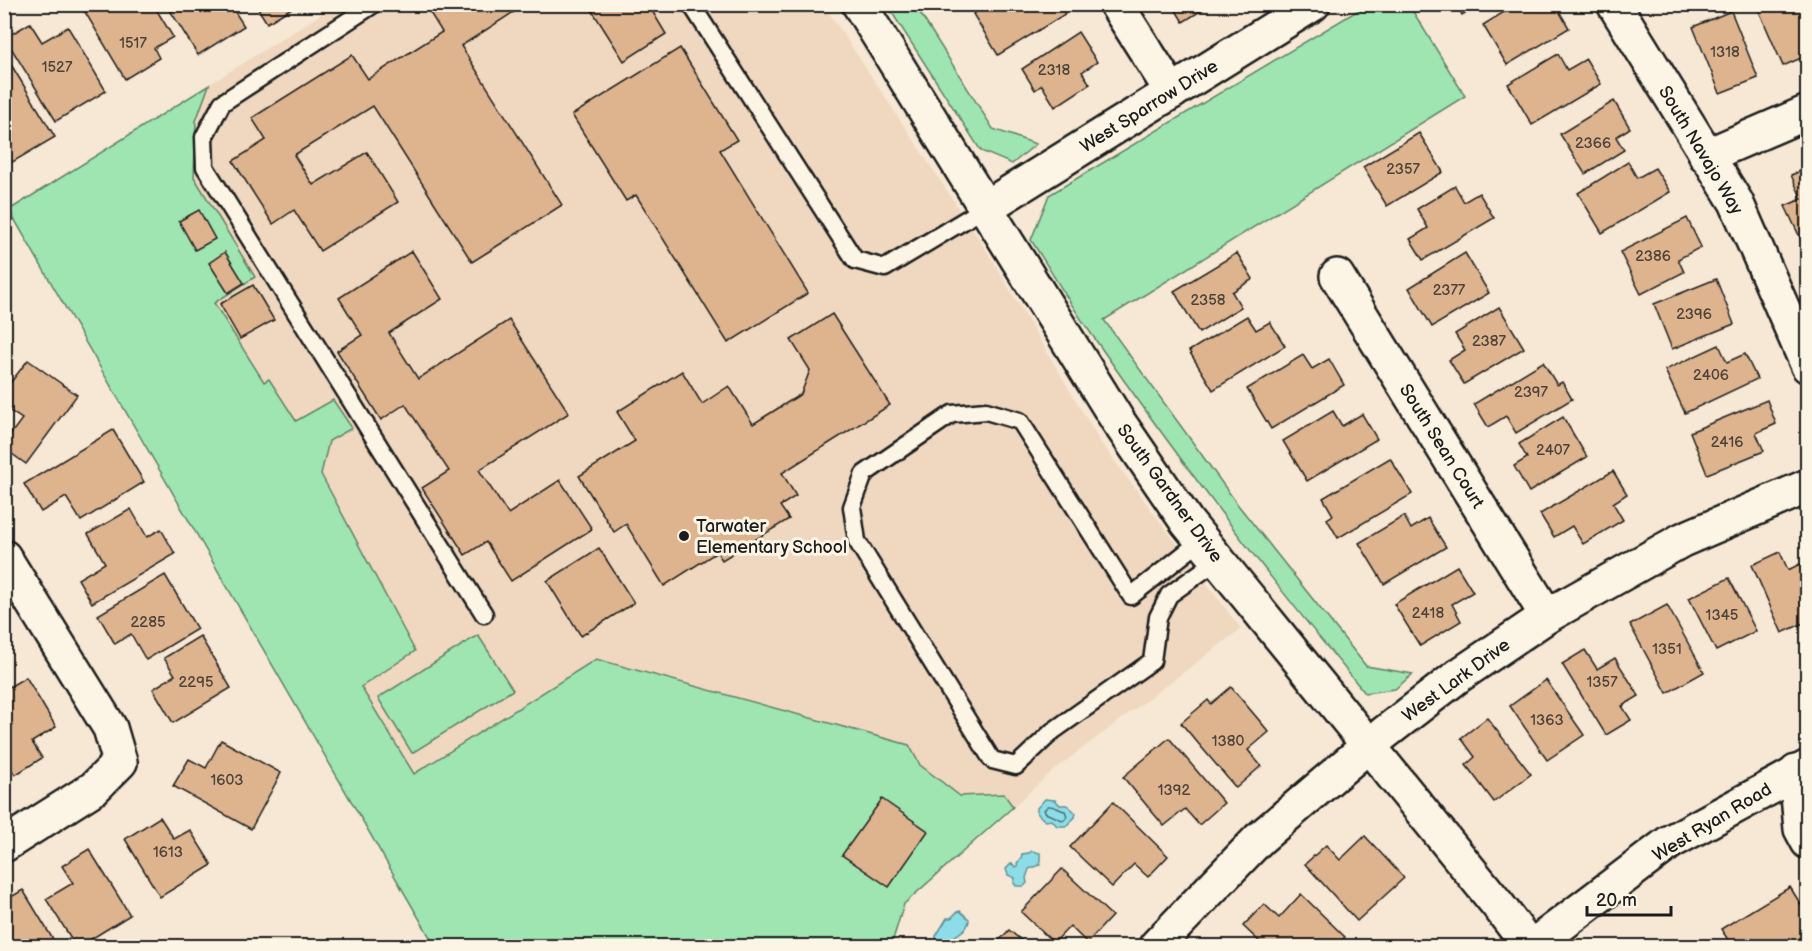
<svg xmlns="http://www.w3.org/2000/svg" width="1812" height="951" font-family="'Balsamiq Sans',sans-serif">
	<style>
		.built { fill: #efd8bf }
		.green { fill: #9fe5b2; stroke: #5e8067; stroke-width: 1.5 }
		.water { fill: #8ddde8; stroke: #609096; stroke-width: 1.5 }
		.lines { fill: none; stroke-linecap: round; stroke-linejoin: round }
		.shore { stroke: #49696e; stroke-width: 1.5 }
		.building { fill: #deb48f; stroke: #1c1c1c; stroke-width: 1.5 }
		.service-casing { stroke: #1c1c1c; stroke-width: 21 }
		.minor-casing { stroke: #1c1c1c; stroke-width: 38 }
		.tertiary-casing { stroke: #1c1c1c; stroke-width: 38 }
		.service { stroke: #fcf5e5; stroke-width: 16 }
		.minor { stroke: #fcf5e5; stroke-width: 33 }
		.tertiary { stroke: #fcf5e5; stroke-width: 33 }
		.poi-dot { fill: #1c1c1c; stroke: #fcf5e5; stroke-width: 2 }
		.labels { text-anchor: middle; stroke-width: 6; stroke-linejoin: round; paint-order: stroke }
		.number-label { font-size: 15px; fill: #4c4239 }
		.street-label { font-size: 18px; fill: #1c1c1c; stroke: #fcf5e5 }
		.poi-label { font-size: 18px; fill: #1c1c1c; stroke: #fcf5e5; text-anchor: start }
	</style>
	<rect width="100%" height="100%" fill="#f6e8d4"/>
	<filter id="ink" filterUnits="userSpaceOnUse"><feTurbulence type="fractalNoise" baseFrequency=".0167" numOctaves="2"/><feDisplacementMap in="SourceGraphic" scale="12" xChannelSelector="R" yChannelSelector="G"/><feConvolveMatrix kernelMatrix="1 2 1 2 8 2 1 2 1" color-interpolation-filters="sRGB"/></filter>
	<g filter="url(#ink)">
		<polygon class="built" points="336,5 824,5 987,251 1101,443 1241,629 1054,770 904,904 891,946 435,946 9,210"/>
		<g class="green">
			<polygon points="887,5 915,5 993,129 1036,144 1012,164 981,151"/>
			<path d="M 1367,5 L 1409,5 L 1465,96 L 1104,320 L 1238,505 L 1366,666 L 1413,674 L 1395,689 L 1365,693 C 1268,577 1176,456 1090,332 C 1069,302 1051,271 1031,240 L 1049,195 Z"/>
			<polygon points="209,85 196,121 194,177 255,277 214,303 264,382 269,379 296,421 333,400 352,428 329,441 321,474 415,651 361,687 414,774 596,659 909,745 920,765 960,796 1004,794 1013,807 904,904 891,946 435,946 9,210"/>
			<polygon points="478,635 513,690 412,753 378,698"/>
		</g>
		<g class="water">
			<polygon points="1045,799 1055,800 1060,805 1067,805 1076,813 1075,817 1066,826 1057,826 1052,820 1045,821 1037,813 1037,808"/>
			<polygon points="1032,851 1040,853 1040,865 1029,869 1026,878 1027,883 1024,886 1016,886 1014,883 1015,878 1008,875 1006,869 1012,863 1015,867 1018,866 1017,863 1021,859 1022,854 1029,853"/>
			<path d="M 960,911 L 969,919 C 969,928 961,932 955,936 L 955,940 L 950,946 L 944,946 L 936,939 L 936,936 L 947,918 L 951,918 L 957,912 Z"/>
		</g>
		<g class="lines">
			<path class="shore" d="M 1048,806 C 1054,805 1059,810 1065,811 L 1067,816 L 1064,820 C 1058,820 1054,815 1047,814 L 1044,810 Z"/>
		</g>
		<g class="building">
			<polygon points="86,4 153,4 173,37 154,48 159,58 125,79 82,7"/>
			<polygon points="166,4 230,4 244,26 198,55"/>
			<polygon points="255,4 293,4 295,6 267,23"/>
			<polygon points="432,4 526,4 461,46 562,205 472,262 373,106 294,155 313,185 367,152 398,202 320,251 294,210 273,224 233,161 266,140 252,118 352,55 368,79 442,32 427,8"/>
			<polygon points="588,4 648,4 666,34 624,61"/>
			<polygon points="988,4 1059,4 1065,14 998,55 973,14"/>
			<polygon points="1172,4 1212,4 1183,22"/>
			<polygon points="1456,4 1480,4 1462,15"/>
			<polygon points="1517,4 1534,4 1537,10 1545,4 1555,4 1569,28 1507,65 1483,25"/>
			<polygon points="1756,4 1807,4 1808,36 1802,38 1808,50 1808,55 1783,66"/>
			<polygon points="1731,11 1758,78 1720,93 1693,27"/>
			<polygon points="30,23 42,42 68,27 106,91 56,121 5,38"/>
			<polygon points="1078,32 1097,62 1082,72 1090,84 1055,107 1042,85 1035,90 1022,69"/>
			<polygon points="680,48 737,140 720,150 808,293 728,343 636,195 626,201 572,115"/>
			<polygon points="4,53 55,137 4,167"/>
			<polygon points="1558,54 1567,70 1586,59 1601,84 1532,125 1508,84"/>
			<polygon points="1614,101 1630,128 1616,137 1624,150 1585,174 1560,134"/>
			<polygon points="1419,133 1443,172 1387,206 1363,167"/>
			<polygon points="1628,162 1637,178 1655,168 1670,192 1602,233 1578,193"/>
			<polygon points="1808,168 1808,249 1806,250 1785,206 1802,199 1791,175"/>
			<polygon points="1455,186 1464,202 1479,193 1494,218 1423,260 1410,239 1428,228 1417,209"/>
			<polygon points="199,210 215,239 195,250 179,221"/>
			<polygon points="1687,218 1701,247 1678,259 1684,272 1641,294 1620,252"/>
			<polygon points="412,251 442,299 389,333 418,379 509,320 569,413 479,470 508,514 560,480 592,529 511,581 486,542 465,555 422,488 449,471 405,404 381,420 337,351 362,335 339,298"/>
			<polygon points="225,252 244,283 228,293 209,263"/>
			<polygon points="1237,253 1253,279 1232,292 1241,307 1199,333 1174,291"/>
			<polygon points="1465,253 1489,293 1432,327 1409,288"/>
			<polygon points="1716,279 1734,324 1672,349 1654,304"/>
			<polygon points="253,285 274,320 240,339 220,304"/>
			<polygon points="1499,307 1524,348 1464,384 1449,360 1465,350 1455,334"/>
			<polygon points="832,314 890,405 782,473 796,496 780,506 789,519 722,560 717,552 664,586 626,524 614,532 579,476 635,441 617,412 682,371 702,404 729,386 753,424 801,394 810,370 791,340"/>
			<polygon points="1247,316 1256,330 1270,322 1285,346 1213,390 1189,351"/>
			<polygon points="1719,345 1727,362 1745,354 1757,379 1685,413 1665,370"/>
			<polygon points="1303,355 1312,369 1329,359 1344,385 1271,429 1247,389"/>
			<polygon points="28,360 77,395 26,464 4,448 4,443 22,419 4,407 4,391"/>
			<polygon points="1543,362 1557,385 1562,382 1572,399 1516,433 1506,416 1488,427 1474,404"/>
			<polygon points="1767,400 1776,424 1756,433 1764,451 1707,474 1690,432"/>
			<polygon points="1333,411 1342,426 1362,414 1377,439 1307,481 1283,441"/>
			<polygon points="1563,417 1587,457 1529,492 1514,466 1527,458 1519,444"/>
			<polygon points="113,430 144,482 81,521 66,497 41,512 24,484"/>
			<polygon points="1390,458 1412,494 1338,538 1327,519 1333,515 1323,498"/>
			<polygon points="1613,471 1627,494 1613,503 1623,520 1583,544 1572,526 1554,537 1540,514"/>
			<polygon points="131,509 147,537 161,529 175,554 92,603 78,579 105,563 88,534"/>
			<polygon points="1404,516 1411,529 1428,518 1446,547 1384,584 1359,543"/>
			<polygon points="599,548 634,603 581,636 547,581"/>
			<polygon points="1780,552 1788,570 1800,564 1808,580 1808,621 1782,633 1752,565"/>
			<polygon points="1457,566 1473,592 1452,604 1461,621 1420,646 1394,604"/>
			<polygon points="165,575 197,629 146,660 131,634 115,644 98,615"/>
			<polygon points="1729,578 1756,631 1716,651 1689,598"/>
			<polygon points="1667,605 1704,672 1667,693 1630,625"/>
			<polygon points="200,636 231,688 173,723 153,689 175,675 164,658"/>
			<polygon points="1585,650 1597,669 1615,658 1639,696 1622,706 1631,720 1606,735 1562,664"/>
			<polygon points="26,677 56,727 32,742 42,758 15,775 4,758 4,690"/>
			<polygon points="1546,680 1584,735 1547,760 1510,706"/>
			<polygon points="1231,687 1269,732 1248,750 1261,766 1236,788 1181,723 1208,700 1211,704"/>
			<polygon points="1487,718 1531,774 1494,802 1466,765 1475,757 1461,738"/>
			<polygon points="1169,738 1224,803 1199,825 1185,809 1164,826 1123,777"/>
			<polygon points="221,740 281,773 251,829 173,786 189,759 206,768"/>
			<polygon points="882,799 928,831 889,887 842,855"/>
			<polygon points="1113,802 1168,856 1148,877 1134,864 1112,887 1070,847"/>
			<polygon points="160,817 174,839 190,830 212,865 160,897 125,839"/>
			<polygon points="1365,836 1404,878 1357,921 1305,864 1326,845 1340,860"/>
			<polygon points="89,849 130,915 80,946 76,946 46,899 73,883 62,866"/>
			<polygon points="1062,869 1112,916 1087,943 1070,926 1054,943 1021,912"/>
			<polygon points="1790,887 1808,916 1808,946 1732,946 1721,929"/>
			<polygon points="23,890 57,946 4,946 4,901"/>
			<polygon points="1301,894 1345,937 1336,946 1264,946 1243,926 1264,904 1279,918"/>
			<polygon points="1009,930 1028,946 994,946"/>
		</g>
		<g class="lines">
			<defs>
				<g id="service">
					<polyline points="374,4 222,103 204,137 205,167 484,614"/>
					<polyline points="691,4 855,260 885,268 985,208"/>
					<polyline points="1202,540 1131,596 1020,421 986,411 952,414 864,474 852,507 857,541 992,760 1016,766 1053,731 1152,661 1158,617 1169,595 1218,560"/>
				</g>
				<g id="minor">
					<polyline points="1116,4 1172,92"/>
					<polyline points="1614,4 1736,202 1808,366"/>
					<polyline points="1706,156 1808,112"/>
					<polyline points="985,208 1313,4"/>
					<polyline points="1337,276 1547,616"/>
					<polyline points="4,557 110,728 120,762 94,788 4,845"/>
					<polyline points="1796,772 1801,829 1808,842"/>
					<polyline points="1156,946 1259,839 1369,745 1458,676 1547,616 1682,540 1808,486"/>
				</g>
				<g id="tertiary">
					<polyline points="859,4 1118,421 1187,522 1498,905 1529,946"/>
					<polyline points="1533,946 1670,842 1808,767"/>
				</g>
			</defs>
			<use href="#service" class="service-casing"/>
			<use href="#minor" class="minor-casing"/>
			<use href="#tertiary" class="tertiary-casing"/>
			<use href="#service" class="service"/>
			<use href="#minor" class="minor"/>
			<use href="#tertiary" class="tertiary"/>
		</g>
	</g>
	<circle class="poi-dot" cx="684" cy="536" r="6"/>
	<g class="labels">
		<g class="number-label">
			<text x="133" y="48">1517</text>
			<text x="1725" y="57">1318</text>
			<text x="57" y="72">1527</text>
			<text x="1054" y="75">2318</text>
			<text x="1593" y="148">2366</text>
			<text x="1403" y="174">2357</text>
			<text x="1653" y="261">2386</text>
			<text x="1449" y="295">2377</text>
			<text x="1208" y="305">2358</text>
			<text x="1694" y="319">2396</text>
			<text x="1489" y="346">2387</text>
			<text x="1711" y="380">2406</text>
			<text x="1531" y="397">2397</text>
			<text x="1727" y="447">2416</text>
			<text x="1553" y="455">2407</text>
			<text x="1428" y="618">2418</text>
			<text x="1722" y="620">1345</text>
			<text x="148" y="627">2285</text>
			<text x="1667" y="654">1351</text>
			<text x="196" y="687">2295</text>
			<text x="1602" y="687">1357</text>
			<text x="1547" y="725">1363</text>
			<text x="1228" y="746">1380</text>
			<text x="227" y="785">1603</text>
			<text x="1174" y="795">1392</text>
			<text x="168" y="857">1613</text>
		</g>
		<g class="street-label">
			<text transform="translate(1149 106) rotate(-32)" y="6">West Sparrow Drive</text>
			<text transform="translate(1701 150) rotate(59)" y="6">South Navajo Way</text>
			<text transform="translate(1442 446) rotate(58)" y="6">South Sean Court</text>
			<text transform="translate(1170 493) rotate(54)" y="6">South Gardner Drive</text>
			<text transform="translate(1456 680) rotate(-36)" y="6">West Lark Drive</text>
			<text transform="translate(1712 822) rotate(-31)" y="6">West Ryan Road</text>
		</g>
		<g class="poi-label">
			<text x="696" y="532">Tarwater<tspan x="696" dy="21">Elementary School</tspan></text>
		</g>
	</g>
	<rect width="1812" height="951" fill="none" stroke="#fcf5e5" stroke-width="24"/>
	<rect x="12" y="12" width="1788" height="927" fill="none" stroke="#1c1c1c" stroke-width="2" filter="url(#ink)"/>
	<path d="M1587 906v9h84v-9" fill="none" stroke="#1c1c1c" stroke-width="3"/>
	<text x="1596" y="906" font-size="18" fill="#1c1c1c" stroke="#fcf5e5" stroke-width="4.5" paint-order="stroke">20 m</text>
</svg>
